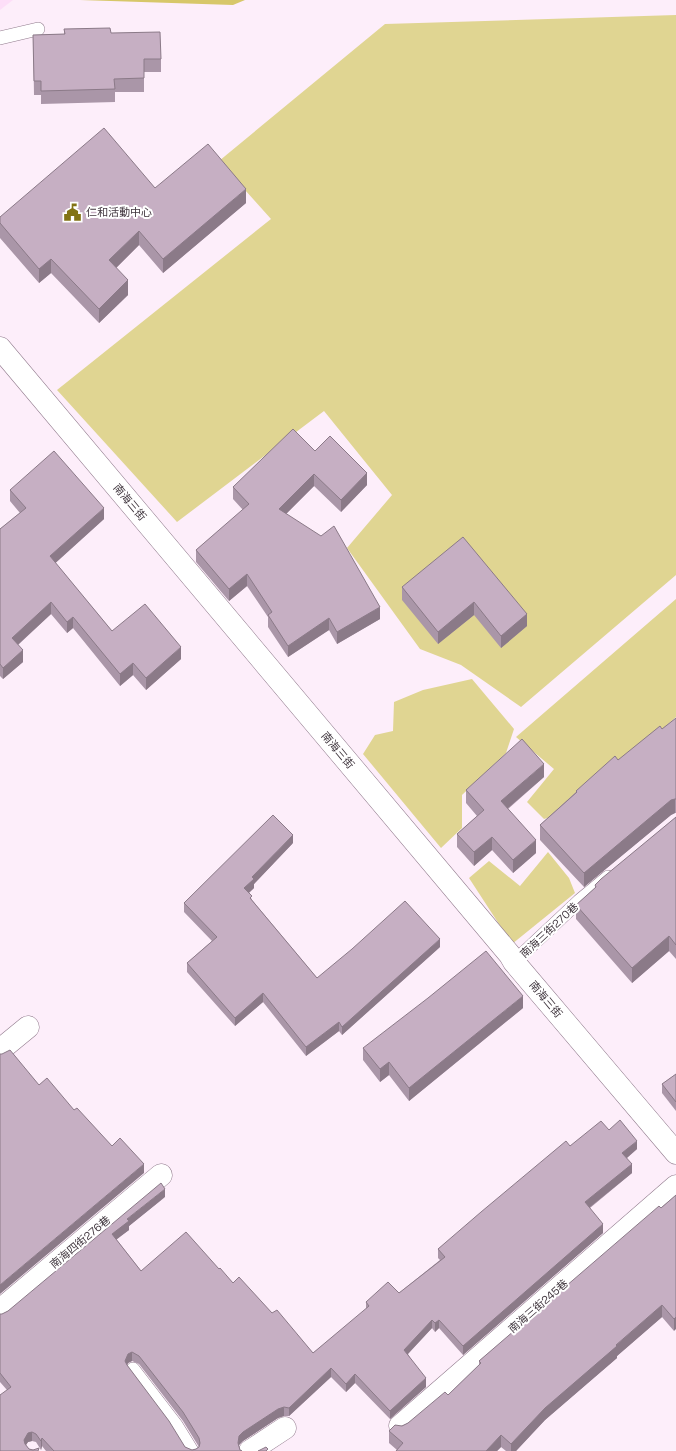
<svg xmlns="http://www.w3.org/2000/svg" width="676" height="1451" font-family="'Space Grotesk','Noto Sans TC',sans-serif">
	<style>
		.built { fill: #fddef8 }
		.green { fill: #e0d592 }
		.water { fill: #d7c769 }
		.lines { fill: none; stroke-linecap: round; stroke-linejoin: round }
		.service-casing { stroke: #917b8d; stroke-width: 14 }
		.minor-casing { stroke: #917b8d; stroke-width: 23 }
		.service { stroke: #fff; stroke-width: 13 }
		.minor { stroke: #fff; stroke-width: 22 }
		.wall { fill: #aa96a8; fill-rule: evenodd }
		.shaded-wall { fill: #8b7a88 }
		.building { fill: #c6afc3; stroke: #8b7a88; fill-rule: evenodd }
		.labels { text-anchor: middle; stroke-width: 4; stroke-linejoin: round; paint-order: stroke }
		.poi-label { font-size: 11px; fill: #40363e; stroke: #fff; text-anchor: start }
		.street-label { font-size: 11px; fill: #40363e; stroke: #fff }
	</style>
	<rect width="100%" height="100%" fill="#fdeefa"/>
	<polygon class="built" points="0,0 13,0 0,10"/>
	<g class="green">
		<polygon points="676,15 676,575 521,707 461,665 420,649 347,548 392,495 324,411 177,522 57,390 271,219 219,161 385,24"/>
		<polygon points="676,599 676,717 621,766 560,814 544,819 527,802 554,769 516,737"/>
		<polygon points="472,679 514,729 506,753 462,795 462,828 441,848 363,754 375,735 393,731 394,702 423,690"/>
		<polygon points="548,852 569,878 575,893 512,944 469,878 489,861 520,886"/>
	</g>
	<polygon class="water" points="80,0 245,0 233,5"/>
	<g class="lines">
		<defs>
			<g id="service">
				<polyline points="0,38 38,29"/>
				<polyline points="514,962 579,901 608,877"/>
				<polyline points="133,1369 176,1425 192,1451"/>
			</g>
			<g id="minor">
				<polyline points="0,348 510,955 514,962 676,1153"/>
				<polyline points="0,1050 28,1027"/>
				<polyline points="0,1310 161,1175"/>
				<polyline points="400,1426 676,1186"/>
				<polyline points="250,1451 285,1428"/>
			</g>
		</defs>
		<use href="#service" class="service-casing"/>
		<use href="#minor" class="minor-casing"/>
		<use href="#service" class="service"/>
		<use href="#minor" class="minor"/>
	</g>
	<g class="wall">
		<polygon points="64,29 111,33 161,59 161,72 144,72 144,92 115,92 115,102 41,104 41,95 34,95 33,35 64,34"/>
		<polygon points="155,188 246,203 163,273 139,245 116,268 128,295 99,323 51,273 39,283 0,238 0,217"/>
		<polygon points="315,451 367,485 341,512 314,486 286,514 380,619 337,644 329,630 288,657 268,627 268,617 247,586 229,601 196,562 196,550 243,510 233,499 233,487"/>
		<polygon points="10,490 104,519 55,563 112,631 181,659 146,690 133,675 120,686 73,628 67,633 51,614 18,645 23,662 3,679 0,676 0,529 20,513 10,501"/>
		<polygon points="402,587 527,614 527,626 501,648 474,615 438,644 402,600"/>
		<polygon points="676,718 676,813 675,813 671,815 584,887 540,840 540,825 576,792 576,791 662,729"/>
		<polygon points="544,777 508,809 536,853 513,873 492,850 474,866 457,847 457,834 477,816 466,803 466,790"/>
		<polygon points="676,817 676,959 669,951 632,983 576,919 576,905 595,888 595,885"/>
		<polygon points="293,843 254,884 254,888 249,893 252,900 317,978 440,947 342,1035 339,1031 306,1056 263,1002 235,1026 187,972 187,963 212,941 184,912 184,903"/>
		<polygon points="523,1008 409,1101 389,1075 380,1082 363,1060 363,1048"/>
		<polygon points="676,1074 676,1111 662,1093 662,1084"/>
		<path d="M 609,1130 L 637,1149 L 627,1158 L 632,1173 L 590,1208 L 603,1233 L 463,1355 L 439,1328 L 435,1332 L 432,1328 L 408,1354 L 426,1387 L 390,1419 L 355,1383 L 346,1392 L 331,1377 L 289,1416 L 284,1416 L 278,1418 L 243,1441 L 239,1445 L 239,1446 L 240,1450 L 242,1451 L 46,1451 L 42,1446 L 41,1450 L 36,1442 L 32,1441 L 28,1442 L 26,1445 L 29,1449 L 39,1451 L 0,1451 L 7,1390 L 0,1382 L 0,1314 L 2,1314 L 8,1311 L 165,1197 L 129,1226 L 129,1230 L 116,1239 L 141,1271 L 219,1269 L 233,1283 L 272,1313 L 313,1353 L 366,1310 L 366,1302 L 399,1293 L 440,1260 L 438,1258 L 438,1249 L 570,1146 ZM 132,1361 L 139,1364 L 183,1421 L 199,1447 L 196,1449 L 192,1450 L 185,1447 L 127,1365 L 128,1363 Z"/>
		<polygon points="676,1195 674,1331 662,1317 617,1356 617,1358 545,1420 516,1451 506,1451 501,1447 497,1451 396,1451 397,1450 389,1443 389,1431 408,1423 448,1395 479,1365 479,1361"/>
	</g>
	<g class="shaded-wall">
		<polygon points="246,189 246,203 163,273 163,259"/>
		<polygon points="139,231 139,245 109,275 109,260"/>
		<polygon points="51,259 51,273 39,283 39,269"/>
		<polygon points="128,280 128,295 99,323 99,309"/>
		<polygon points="367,473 367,485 341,512 341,500"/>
		<polygon points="314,474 314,486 279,521 279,509"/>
		<polygon points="104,508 104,519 50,568 50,556"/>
		<polygon points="247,574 247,586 229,601 229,589"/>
		<polygon points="51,602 51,614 12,650 12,638"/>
		<polygon points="474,602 474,615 438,644 438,632"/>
		<polygon points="380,607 380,619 337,644 337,632"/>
		<polygon points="527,614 527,626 501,648 501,636"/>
		<polygon points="73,617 73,628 67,633 67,622"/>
		<polygon points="329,618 329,630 288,657 288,646"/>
		<polygon points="181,647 181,659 146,690 146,678"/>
		<polygon points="23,650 23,662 3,679 3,668"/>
		<polygon points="133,663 133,675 120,686 120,674"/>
		<polygon points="544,764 544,777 501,814 501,801"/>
		<polygon points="675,799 675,813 671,815 584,887 584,873 671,800"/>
		<polygon points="293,835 293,843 254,884 254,888 244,897 244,888 252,877"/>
		<polygon points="492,837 492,850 474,866 474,852"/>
		<polygon points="536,840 536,853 513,873 513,860"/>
		<polygon points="669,936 669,951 632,983 632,968"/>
		<polygon points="440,939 440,947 342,1035 342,1027"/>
		<polygon points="263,993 263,1002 235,1026 235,1018"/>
		<polygon points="523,996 523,1008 409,1101 409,1088"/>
		<polygon points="339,1022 339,1031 306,1056 306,1047"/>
		<polygon points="389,1062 389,1075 380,1082 380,1069"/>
		<polygon points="637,1141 637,1149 622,1162 622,1153"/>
		<polygon points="144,1164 144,1173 0,1294 0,1285"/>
		<polygon points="632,1164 632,1173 585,1211 585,1202"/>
		<polygon points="165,1189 165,1197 129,1226 129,1230 112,1243 112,1234 127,1219"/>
		<polygon points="603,1224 603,1233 463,1355 463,1346"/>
		<polygon points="662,1305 662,1317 617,1356 617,1358 545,1420 516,1451 511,1451 511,1444 545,1408"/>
		<polygon points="676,1317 676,1329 674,1331 674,1319"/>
		<polygon points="432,1320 432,1328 404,1358 404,1350"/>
		<polygon points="439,1320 439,1328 435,1332 435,1323"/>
		<polygon points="132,1352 132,1361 128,1363 125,1370 125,1361 128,1354"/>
		<polygon points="331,1368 331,1377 289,1416 289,1408"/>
		<polygon points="355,1374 355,1383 346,1392 346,1384"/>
		<polygon points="426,1378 426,1387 390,1419 390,1411"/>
		<polygon points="284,1407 284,1416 278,1418 243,1441 239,1445 238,1451 238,1443 239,1436 243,1432 278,1409"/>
		<polygon points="32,1432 32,1441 28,1442 24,1448 24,1440 28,1433"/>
		<polygon points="501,1435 501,1447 497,1451 486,1451"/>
		<polygon points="42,1438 42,1446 41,1450 41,1441"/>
	</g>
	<g class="building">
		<polygon points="110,28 111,33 160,32 161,59 144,59 144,78 114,79 115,89 41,91 41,81 34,81 33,35 65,34 64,29"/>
		<polygon points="104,128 155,188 208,144 246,189 163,259 139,231 109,260 128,280 99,309 51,259 39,269 0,223 0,217"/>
		<polygon points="293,429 315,451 330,436 367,473 341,500 314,474 279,509 321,536 334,526 380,607 337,632 329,618 288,646 268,615 272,612 247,574 229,589 196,550 249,504 233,487"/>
		<polygon points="54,451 104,508 50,556 112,631 145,604 181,647 146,678 133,663 120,674 73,617 67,622 51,602 12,638 23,650 3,668 0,664 0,529 26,508 10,490"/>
		<polygon points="463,537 527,614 501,636 474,602 438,632 402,587"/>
		<polygon points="676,718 676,799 675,799 671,800 584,873 540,825 577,792 576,791 615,756 618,760 660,726 662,729"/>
		<polygon points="522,739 544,764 501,801 536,840 513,860 492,837 474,852 457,834 484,810 466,790"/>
		<polygon points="273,815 293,835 252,877 254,879 244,888 252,896 250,898 317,978 352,949 405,901 440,939 342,1027 339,1022 306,1047 263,993 235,1018 187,963 217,937 184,903"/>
		<polygon points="676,817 676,945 669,936 632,968 576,905 596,887 595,885 601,879"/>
		<polygon points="486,951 523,996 409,1088 389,1062 380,1069 363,1048 428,998"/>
		<polygon points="10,1050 39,1085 47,1078 74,1110 77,1108 112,1146 120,1138 144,1164 0,1285 0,1054 2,1054"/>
		<polygon points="676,1074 676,1102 662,1084"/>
		<path d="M 620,1120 L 637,1141 L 622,1153 L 632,1164 L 585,1202 L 603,1224 L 463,1346 L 439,1320 L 435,1323 L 432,1320 L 404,1350 L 426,1378 L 390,1411 L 355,1374 L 346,1384 L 331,1368 L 289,1408 L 284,1407 L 278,1409 L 243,1432 L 239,1436 L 238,1443 L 240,1450 L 242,1451 L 54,1451 L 42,1438 L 41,1441 L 36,1434 L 32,1432 L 28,1433 L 24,1440 L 25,1444 L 29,1449 L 33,1450 L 39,1448 L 38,1451 L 0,1451 L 0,1395 L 11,1387 L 0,1373 L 0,1314 L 2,1314 L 8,1311 L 161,1183 L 165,1189 L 127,1219 L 129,1221 L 112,1234 L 141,1271 L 186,1232 L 219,1269 L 220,1268 L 233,1283 L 239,1277 L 272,1313 L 277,1310 L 313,1353 L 369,1306 L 366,1302 L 388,1282 L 399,1293 L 445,1257 L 438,1249 L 481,1212 L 566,1141 L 570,1146 L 601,1121 L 609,1130 ZM 132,1352 L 139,1356 L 183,1412 L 199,1438 L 200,1443 L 199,1447 L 196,1449 L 192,1450 L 185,1447 L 169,1421 L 127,1365 L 125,1361 L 128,1354 Z"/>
		<polygon points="676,1195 676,1317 674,1319 662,1305 616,1345 617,1346 545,1408 511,1444 501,1435 486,1451 396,1451 403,1443 389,1431 395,1425 402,1426 408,1423 445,1392 448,1395 481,1363 479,1361 659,1206 661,1208"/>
		<polygon points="266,1447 268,1449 266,1451 258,1451"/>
	</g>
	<defs>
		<symbol id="civic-bare" viewBox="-9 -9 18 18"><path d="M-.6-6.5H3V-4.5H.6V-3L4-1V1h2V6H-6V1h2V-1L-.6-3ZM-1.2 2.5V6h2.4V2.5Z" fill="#827315" stroke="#fff" stroke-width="2.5" paint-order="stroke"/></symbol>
	</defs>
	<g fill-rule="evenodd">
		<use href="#civic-bare" x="60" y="200" width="25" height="25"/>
	</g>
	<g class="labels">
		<g class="poi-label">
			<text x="86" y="216">仁和活動中心</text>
		</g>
		<g class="street-label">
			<text transform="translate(130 502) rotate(50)" y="4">南海三街</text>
			<text transform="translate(338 750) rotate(50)" y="4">南海三街</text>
			<text transform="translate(549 930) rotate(-43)" y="4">南海三街270巷</text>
			<text transform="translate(546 999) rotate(50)" y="4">南海三街</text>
			<text transform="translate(80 1242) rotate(-40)" y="4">南海四街276巷</text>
			<text transform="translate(538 1306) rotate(-41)" y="4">南海三街245巷</text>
		</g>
	</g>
</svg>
